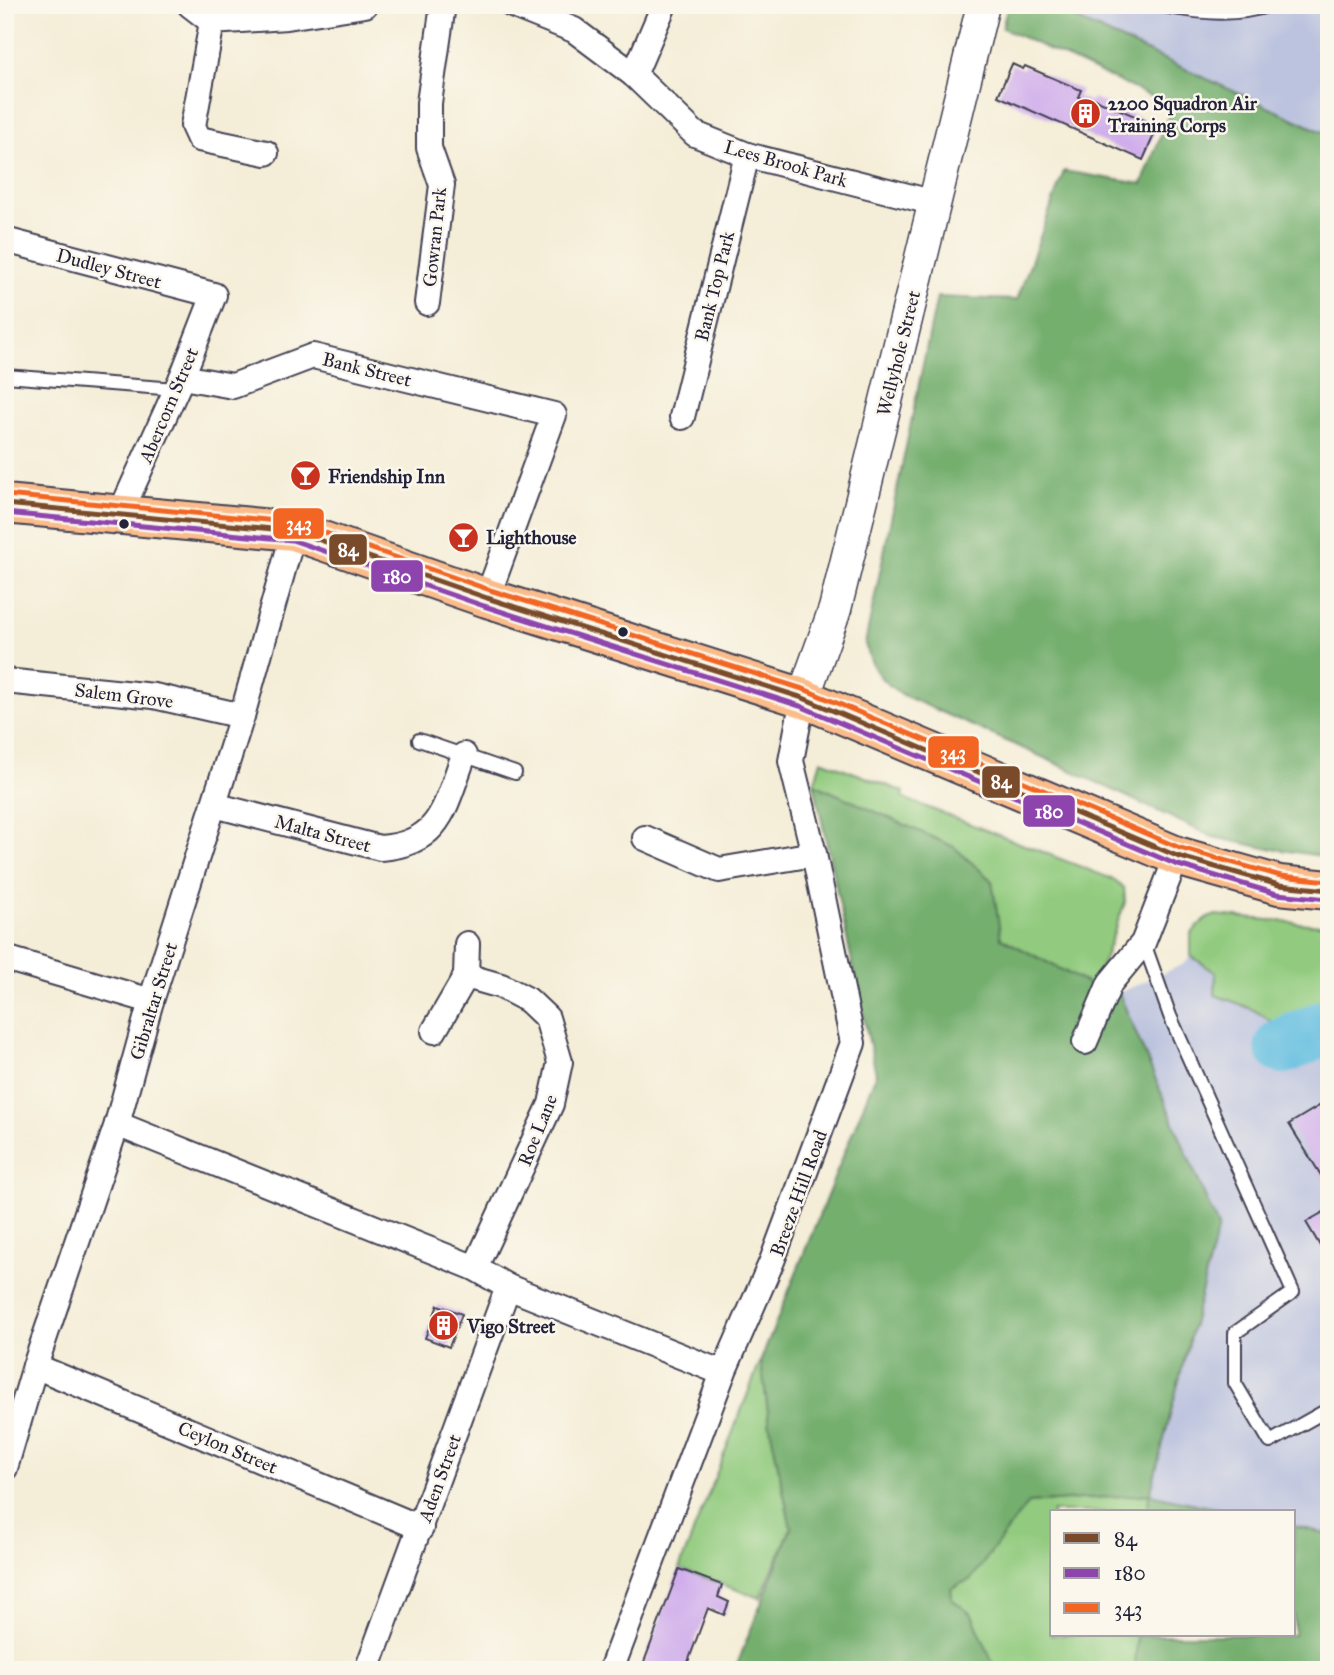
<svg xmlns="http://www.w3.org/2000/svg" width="1334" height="1675" font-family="'IM FELL Great Primer',serif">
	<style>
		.industrial { fill: #bcc3de }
		.green { fill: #92cb7f; stroke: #5a765d; stroke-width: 2 }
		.forest { fill: #75af6e; stroke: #4c6854; stroke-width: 2 }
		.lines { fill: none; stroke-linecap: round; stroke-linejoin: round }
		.river { stroke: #62bee0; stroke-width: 56 }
		.building { fill: #d0aeec }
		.service-casing { stroke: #424052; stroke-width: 16 }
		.minor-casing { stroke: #424052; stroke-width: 28 }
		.tertiary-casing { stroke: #424052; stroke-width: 35 }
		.primary-casing { stroke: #424052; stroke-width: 42 }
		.service { stroke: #fff; stroke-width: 12 }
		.minor { stroke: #fff; stroke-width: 24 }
		.tertiary { stroke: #fff; stroke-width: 32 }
		.primary { stroke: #fabc8b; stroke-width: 38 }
		.bus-1-casing { stroke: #fbf7ec; stroke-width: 10 }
		.bus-2-casing { stroke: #fbf7ec; stroke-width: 10 }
		.bus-3-casing { stroke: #fbf7ec; stroke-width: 10 }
		.bus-1 { stroke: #7a4b2a; stroke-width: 5 }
		.bus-2 { stroke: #8e44ad; stroke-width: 5 }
		.bus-3 { stroke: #f26522; stroke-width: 5 }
		.bus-dot { fill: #22223b; stroke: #fbf7ec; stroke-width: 2.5 }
		.labels { text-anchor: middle; stroke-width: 5; stroke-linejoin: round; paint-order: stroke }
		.poi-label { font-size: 19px; font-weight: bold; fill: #22223b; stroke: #fbf7ec; text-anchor: start }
		.street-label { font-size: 19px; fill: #22223b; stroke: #fbf7ec }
		.line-badge { stroke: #fbf7ec; stroke-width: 2.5 }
		.badge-label { font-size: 19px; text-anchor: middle; font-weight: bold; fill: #fff }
	</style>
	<rect width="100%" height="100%" fill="#fbf7ec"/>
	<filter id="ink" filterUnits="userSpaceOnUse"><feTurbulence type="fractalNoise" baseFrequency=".0143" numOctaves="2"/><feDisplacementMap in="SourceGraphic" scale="14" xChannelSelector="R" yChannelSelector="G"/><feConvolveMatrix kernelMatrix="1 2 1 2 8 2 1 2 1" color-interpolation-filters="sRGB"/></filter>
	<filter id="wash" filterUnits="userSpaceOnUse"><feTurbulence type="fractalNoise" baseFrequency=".00686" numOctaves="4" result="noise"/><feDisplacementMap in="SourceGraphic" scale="28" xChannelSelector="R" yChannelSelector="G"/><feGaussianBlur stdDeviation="1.57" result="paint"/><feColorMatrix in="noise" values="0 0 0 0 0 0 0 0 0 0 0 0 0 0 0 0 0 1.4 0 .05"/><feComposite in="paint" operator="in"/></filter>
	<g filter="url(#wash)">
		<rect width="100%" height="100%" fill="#f4edd7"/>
		<g class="industrial">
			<polygon points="1046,5 1329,5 1329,135"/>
			<polygon points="1191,956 1216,972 1215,995 1252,1008 1270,1018 1280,1031 1329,1011 1329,1529 1325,1533 1294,1526 1294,1512 1232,1512 1150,1494 1218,1227 1119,993 1184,964"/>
		</g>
		<g class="green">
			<polygon points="821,760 904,792 903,798 1115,880 1124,888 1125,902 1094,987 1000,938 992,881 954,847 814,784"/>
			<path d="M 1216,915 L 1329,926 L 1329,1011 L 1280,1031 C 1263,1010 1239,1004 1215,995 L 1216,973 L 1191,956 L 1191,934 L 1205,919 Z"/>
			<polygon points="761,1360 770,1427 791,1528 760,1598 679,1569"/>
			<polygon points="1150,1494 1148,1512 1052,1512 1052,1635 1137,1635 1135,1670 996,1670 972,1615 952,1599 951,1588 971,1579 1028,1503"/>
		</g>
		<g class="forest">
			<path d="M 1008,5 L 1046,5 L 1329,135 L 1329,857 L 1261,847 L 1213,837 L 1049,760 L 903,695 C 879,680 873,671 865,644 L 937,297 L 1017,300 L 1064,171 L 1142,184 L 1172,106 L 1002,28 Z"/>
			<polygon points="814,784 954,847 992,881 1001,938 1094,987 1119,993 1218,1227 1150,1494 1232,1512 1148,1512 1149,1494 1028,1503 971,1579 951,1588 952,1599 972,1615 996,1670 735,1670 791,1528 770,1427 761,1360 876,1074"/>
			<polygon points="1294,1526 1324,1533 1329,1529 1329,1670 1135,1670 1137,1635 1294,1635"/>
		</g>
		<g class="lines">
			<polyline class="river" points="1283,1046 1329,1026"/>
		</g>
		<g id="blocks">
			<g class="building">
				<polygon points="1012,64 1023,69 1025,66 1081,90 1078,97 1091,102 1093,98 1158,126 1143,160 998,96"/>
				<polygon points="1329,1100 1329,1188 1289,1124"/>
				<polygon points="1329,1209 1329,1261 1306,1222"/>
				<polygon points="438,1305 462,1314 449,1347 425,1338"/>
				<polygon points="679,1569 722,1585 718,1597 729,1602 724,1615 708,1608 685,1670 641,1670"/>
			</g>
		</g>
	</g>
	<g filter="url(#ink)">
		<use href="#blocks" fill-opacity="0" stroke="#424052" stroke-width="2"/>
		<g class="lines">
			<defs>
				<g id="service">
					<path d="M 1156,5 C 1195,12 1232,18 1271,5"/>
					<polyline points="5,376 176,389"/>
					<polyline points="419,740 515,773"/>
					<polyline points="1144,943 1170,1016 1293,1292 1235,1333 1235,1383 1270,1442 1329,1409"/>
				</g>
				<g id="minor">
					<polyline points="190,5 212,22 287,17 365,5"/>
					<polyline points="512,5 574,30 634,75 695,134 747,155 935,203"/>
					<polyline points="212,22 193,126 199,139 266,153"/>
					<polyline points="634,75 664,5"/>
					<polyline points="5,240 214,295 182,377 120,514"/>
					<polyline points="427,303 442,185 429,148 429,103 443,5"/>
					<polyline points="182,377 233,386 313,356 554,415 487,598"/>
					<polyline points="682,417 747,155"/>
					<polyline points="5,681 154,696 242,716"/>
					<path d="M 214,805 L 380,848 C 442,844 445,805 464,755"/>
					<polyline points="645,838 719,870 814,854"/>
					<polyline points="5,958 151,1001"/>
					<polyline points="466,976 467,944"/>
					<polyline points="434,1031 466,976 501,986 528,1000 547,1018 560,1062 551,1104 475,1268"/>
					<polyline points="1085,1042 1110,983 1143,943 1177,856"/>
					<polyline points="117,1124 475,1268 508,1287 723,1373"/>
					<polyline points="35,1366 421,1528"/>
					<polyline points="5,1468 35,1366 117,1124 151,1001 242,716 294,531"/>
					<polyline points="367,1670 508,1287"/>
					<polyline points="611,1670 723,1373 772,1261 853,1043 814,854 791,761 803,698"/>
				</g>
				<polyline id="tertiary" points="803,698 835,609 983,5"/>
				<polyline id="primary" points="5,504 294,531 487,598 803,698 1177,856 1279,885 1329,890"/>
			</defs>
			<use href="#service" class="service-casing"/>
			<use href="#minor" class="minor-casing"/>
			<use href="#tertiary" class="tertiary-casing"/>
			<use href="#primary" class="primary-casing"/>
			<use href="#service" class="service"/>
			<use href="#minor" class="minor"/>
			<use href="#tertiary" class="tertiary"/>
			<use href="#primary" class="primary"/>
			<defs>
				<polyline id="bus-1" points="5,504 294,531 487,598 803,698 1177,856 1279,885 1329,890"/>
				<polyline id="bus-2" points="5,513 292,540 484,606 800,706 1175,864 1277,894 1328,899"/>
				<polyline id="bus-3" points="6,495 297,523 490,590 806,690 1180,848 1281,876 1329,881"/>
			</defs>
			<use href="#bus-1" class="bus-1-casing"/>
			<use href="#bus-2" class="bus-2-casing"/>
			<use href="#bus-3" class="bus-3-casing"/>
			<use href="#bus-1" class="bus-1"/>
			<use href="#bus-2" class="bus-2"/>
			<use href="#bus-3" class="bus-3"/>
		</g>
	</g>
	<defs>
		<symbol id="building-disc" viewBox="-11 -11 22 22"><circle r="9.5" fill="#c8321e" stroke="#fbf7ec"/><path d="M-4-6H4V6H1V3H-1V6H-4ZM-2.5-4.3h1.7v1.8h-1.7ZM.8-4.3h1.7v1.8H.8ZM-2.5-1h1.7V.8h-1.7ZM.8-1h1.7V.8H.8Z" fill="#fff"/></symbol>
		<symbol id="bar-disc" viewBox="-11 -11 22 22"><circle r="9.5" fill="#c8321e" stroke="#fbf7ec"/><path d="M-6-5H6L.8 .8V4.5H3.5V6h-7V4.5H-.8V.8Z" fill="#fff"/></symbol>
	</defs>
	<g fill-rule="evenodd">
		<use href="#building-disc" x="1068" y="96" width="35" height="35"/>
		<use href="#bar-disc" x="288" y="458" width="35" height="35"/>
		<use href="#bar-disc" x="446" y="520" width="35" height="35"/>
		<use href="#building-disc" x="426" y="1308" width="35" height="35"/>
	</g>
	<g class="bus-dot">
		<circle cx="124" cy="524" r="6"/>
		<circle cx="623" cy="632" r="6"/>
	</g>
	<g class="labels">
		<g class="poi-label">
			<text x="1108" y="110">2200 Squadron Air<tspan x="1108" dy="22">Training Corps</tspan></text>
			<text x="328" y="483">Friendship Inn</text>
			<text x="486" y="544">Lighthouse</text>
			<text x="467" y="1333">Vigo Street</text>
		</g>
		<g class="street-label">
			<text transform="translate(786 163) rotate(16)" y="7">Lees Brook Park</text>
			<text transform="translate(434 237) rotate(-84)" y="7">Gowran Park</text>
			<text transform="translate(109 268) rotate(15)" y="7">Dudley Street</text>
			<text transform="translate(714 286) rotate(-76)" y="7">Bank Top Park</text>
			<text transform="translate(898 353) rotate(-76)" y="7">Wellyhole Street</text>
			<text transform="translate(367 369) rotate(14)" y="7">Bank Street</text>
			<text transform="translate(168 405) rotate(-67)" y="7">Abercorn Street</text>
			<text transform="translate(124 695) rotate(7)" y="7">Salem Grove</text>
			<text transform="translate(323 833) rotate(15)" y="7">Malta Street</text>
			<text transform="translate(153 1001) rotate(-73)" y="7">Gibraltar Street</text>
			<text transform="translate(537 1130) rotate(-68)" y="7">Roe Lane</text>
			<text transform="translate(798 1193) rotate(-70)" y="7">Breeze Hill Road</text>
			<text transform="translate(228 1447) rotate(23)" y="7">Ceylon Street</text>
			<text transform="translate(439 1478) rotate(-70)" y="7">Aden Street</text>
		</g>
	</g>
	<g class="line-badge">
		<rect x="272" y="507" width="53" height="33" rx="7" fill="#f26522"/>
		<rect x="328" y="533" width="40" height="33" rx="7" fill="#7a4b2a"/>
		<rect x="370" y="559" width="54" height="34" rx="7" fill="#8e44ad"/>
		<rect x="927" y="735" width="53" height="34" rx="7" fill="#f26522"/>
		<rect x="981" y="765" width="40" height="34" rx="7" fill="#7a4b2a"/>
		<rect x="1022" y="794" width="54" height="34" rx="7" fill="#8e44ad"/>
	</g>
	<g class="badge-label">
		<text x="299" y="530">343</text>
		<text x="348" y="556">84</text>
		<text x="397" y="583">180</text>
		<text x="953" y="759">343</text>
		<text x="1001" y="788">84</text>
		<text x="1049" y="818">180</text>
	</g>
	<rect width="1334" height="1675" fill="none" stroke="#fbf7ec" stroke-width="28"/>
	<rect x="1050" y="1510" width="245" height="126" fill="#fbf7ec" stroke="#a4a2a5" stroke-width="2"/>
	<rect x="1064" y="1533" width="35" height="10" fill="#7a4b2a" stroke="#a4a2a5" stroke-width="2"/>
	<text x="1114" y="1546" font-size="21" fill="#22223b">84</text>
	<rect x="1064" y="1568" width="35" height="10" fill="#8e44ad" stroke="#a4a2a5" stroke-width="2"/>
	<text x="1114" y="1580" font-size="21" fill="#22223b">180</text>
	<rect x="1064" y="1603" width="35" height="10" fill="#f26522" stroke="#a4a2a5" stroke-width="2"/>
	<text x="1114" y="1616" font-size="21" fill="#22223b">343</text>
</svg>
